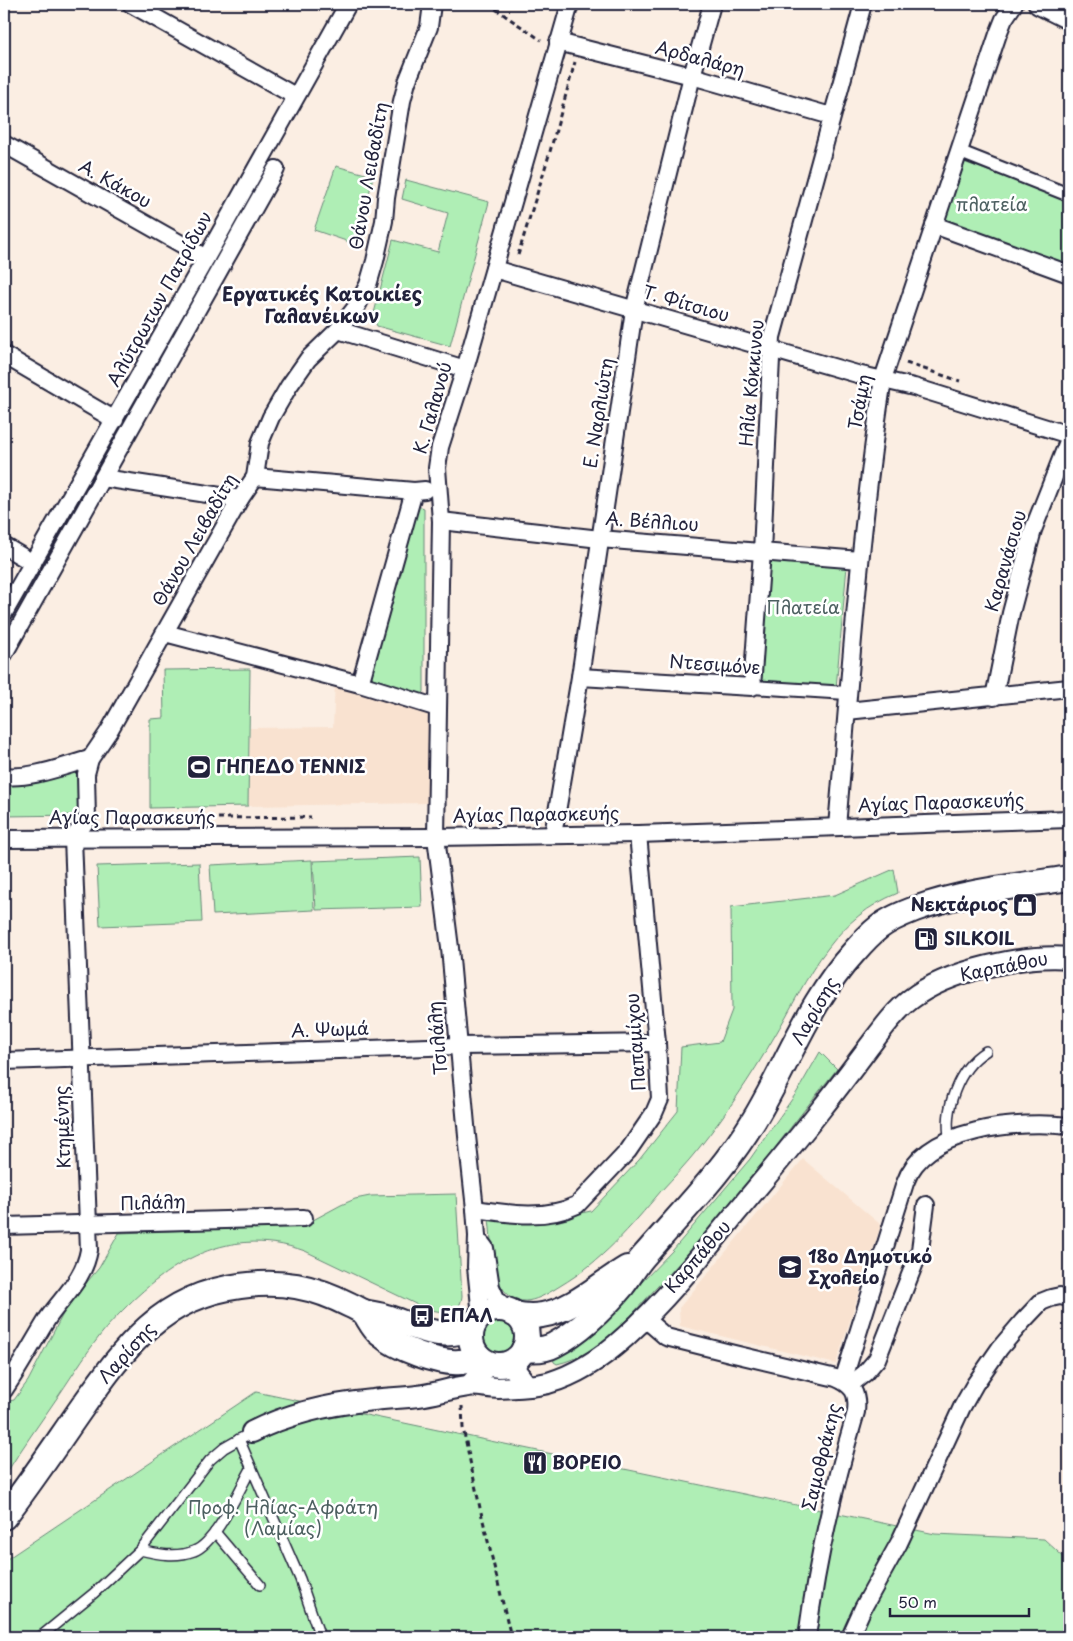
<svg xmlns="http://www.w3.org/2000/svg" width="1073" height="1641" font-family="'Playpen Sans',sans-serif">
	<style>
		.built { fill: #f9e2d0 }
		.green { fill: #afeeb5; stroke: #688878 }
		.lines { fill: none; stroke-linecap: round; stroke-linejoin: round }
		.service-casing { stroke: #22223b; stroke-width: 12 }
		.pedestrian-casing { stroke: #22223b; stroke-width: 16 }
		.minor-casing { stroke: #22223b; stroke-width: 20 }
		.tertiary-casing { stroke: #22223b; stroke-width: 24 }
		.secondary-casing { stroke: #22223b; stroke-width: 28 }
		.path { stroke: #22223b; stroke-width: 3; stroke-dasharray: 5 4; stroke-linecap: butt }
		.service { stroke: #fff; stroke-width: 9 }
		.pedestrian { stroke: #fff; stroke-width: 12 }
		.minor { stroke: #fff; stroke-width: 16 }
		.tertiary { stroke: #fff; stroke-width: 20 }
		.secondary { stroke: #fff; stroke-width: 24 }
		.labels { text-anchor: middle; stroke-width: 5; stroke-linejoin: round; paint-order: stroke }
		.street-label { font-size: 18px; fill: #22223b; stroke: #fff }
		.park-label { font-size: 18px; fill: #4c5f60; stroke: #fff }
		.poi-label { font-size: 18px; font-weight: bold; fill: #22223b; stroke: #fff; text-anchor: start }
		.neighbourhood-label { font-size: 19px; font-weight: bold; fill: #22223b; stroke: #fff }
	</style>
	<rect width="100%" height="100%" fill="#fbeee3"/>
	<filter id="ink" filterUnits="userSpaceOnUse"><feTurbulence type="fractalNoise" baseFrequency=".02" numOctaves="2"/><feDisplacementMap in="SourceGraphic" scale="10" xChannelSelector="R" yChannelSelector="G"/><feConvolveMatrix kernelMatrix="1 2 1 2 8 2 1 2 1" color-interpolation-filters="sRGB"/></filter>
	<g filter="url(#ink)">
		<g class="built">
			<polygon points="335,681 437,706 429,803 248,806 250,728 333,727"/>
			<polygon points="803,1159 881,1225 836,1364 680,1326 679,1308"/>
		</g>
		<g class="green">
			<polygon points="964,162 1069,201 1069,266 945,221"/>
			<polygon points="336,166 373,176 358,245 314,230"/>
			<polygon points="406,180 489,202 450,346 377,326 373,317 393,240 438,252 448,213 402,199"/>
			<polygon points="415,505 424,508 424,692 420,697 376,684 369,671"/>
			<polygon points="766,559 847,566 836,688 756,680"/>
			<polygon points="250,669 248,806 150,808 150,719 164,718 163,670"/>
			<polygon points="80,771 79,815 4,816 4,783 27,783"/>
			<polygon points="420,857 422,907 316,910 313,861"/>
			<polygon points="312,860 314,910 213,915 210,865"/>
			<polygon points="199,863 202,922 100,926 97,866"/>
			<path d="M 894,869 L 898,893 C 867,906 848,922 828,948 C 806,976 791,1009 773,1039 C 751,1077 726,1114 699,1148 C 687,1163 674,1177 661,1191 C 630,1228 602,1261 560,1286 C 539,1299 518,1312 501,1286 C 490,1267 492,1240 489,1219 L 543,1221 L 591,1211 L 639,1160 L 678,1111 L 681,1047 L 720,1042 L 732,1010 L 731,907 L 835,895 Z"/>
			<path d="M 820,1052 L 837,1069 C 806,1107 776,1147 745,1186 C 718,1221 688,1254 658,1286 C 630,1316 599,1355 557,1364 L 554,1362 L 553,1357 L 611,1314 L 673,1250 L 750,1159 L 797,1092 Z"/>
			<path d="M 456,1194 L 462,1296 C 460,1318 439,1312 424,1308 L 305,1251 C 223,1222 160,1268 107,1327 C 89,1348 74,1373 59,1395 C 40,1423 21,1449 4,1477 L 4,1406 L 9,1401 L 14,1400 L 28,1381 L 63,1314 L 70,1302 L 99,1268 L 119,1233 L 302,1226 L 341,1205 L 355,1199 L 370,1196 Z"/>
			<circle cx="498" cy="1338" r="21"/>
			<polygon points="256,1392 935,1534 1044,1539 1069,1562 1069,1637 4,1637 4,1561"/>
		</g>
		<g class="lines">
			<defs>
				<g id="service">
					<path d="M 950,1141 C 943,1110 958,1068 986,1051"/>
					<polyline points="239,1439 300,1579 320,1637"/>
					<polyline points="215,1532 260,1585"/>
					<path d="M 140,1550 C 157,1554 176,1558 194,1551 C 216,1543 239,1490 251,1469"/>
					<polyline points="40,1637 94,1593 140,1550 210,1460 224,1448 252,1432"/>
				</g>
				<g id="pedestrian">
					<polyline points="958,151 1069,195"/>
					<polyline points="752,687 847,693"/>
				</g>
				<g id="minor">
					<polyline points="131,4 295,96"/>
					<polyline points="558,42 692,76 831,116"/>
					<polyline points="4,144 206,258"/>
					<polyline points="934,225 1069,274"/>
					<polyline points="494,269 857,374 914,387 1069,435"/>
					<polyline points="338,330 465,369"/>
					<polyline points="4,355 115,420"/>
					<polyline points="255,477 414,491 425,490"/>
					<polyline points="103,478 240,499"/>
					<polyline points="441,521 600,539 860,560"/>
					<polyline points="4,546 33,563"/>
					<polyline points="4,613 206,258 348,4"/>
					<polyline points="165,633 360,684 414,491"/>
					<polyline points="4,654 276,169"/>
					<polyline points="580,677 752,687 762,552 772,337 863,4"/>
					<polyline points="360,684 438,708"/>
					<polyline points="994,697 1011,613 1033,530 1069,439"/>
					<polyline points="847,711 1069,688"/>
					<path d="M 4,776 C 32,779 63,766 90,759"/>
					<path d="M 837,827 C 850,677 860,527 883,379 L 998,34 L 1004,19 L 1014,4"/>
					<polyline points="553,835 580,677 634,310 692,76 712,4"/>
					<polyline points="4,839 436,837 638,834 1069,819"/>
					<polyline points="4,1061 459,1046 657,1043"/>
					<path d="M 475,1209 C 509,1214 546,1220 577,1205 L 628,1151 L 654,1113 L 660,1099 L 657,1043 L 638,834"/>
					<polyline points="4,1226 304,1218"/>
					<polyline points="482,1244 485,1248 491,1287 496,1298 507,1311"/>
					<polyline points="481,1316 476,1267 477,1236 475,1209 467,1136 450,948 436,837 441,521 437,468 440,447 465,369 570,4"/>
					<path d="M 644,1318 L 666,1337 L 734,1354 L 836,1378 C 853,1385 858,1393 856,1412 C 834,1486 817,1561 807,1637"/>
					<path d="M 843,1381 L 905,1183 C 924,1127 1020,1120 1069,1126"/>
					<polyline points="850,1385 865,1373 877,1359 920,1250 926,1205"/>
					<path d="M 4,1390 C 20,1367 33,1342 48,1318 C 64,1295 84,1279 89,1250 L 73,838 L 87,820 L 86,774 L 90,759 L 109,731 L 240,499 L 255,477 L 260,443 L 271,417 L 289,386 L 308,359 L 338,330 L 357,306 L 368,285 L 375,261 L 384,221 L 386,198 L 402,101 L 407,82 L 429,27 L 432,4"/>
					<polyline points="850,1637 863,1608 899,1543 962,1407 975,1384 1000,1348 1023,1321 1041,1302 1051,1298 1060,1296 1069,1298"/>
				</g>
				<g id="tertiary">
					<polyline points="1039,4 1069,19"/>
					<polyline points="510,1363 527,1386"/>
					<polyline points="470,1385 488,1364"/>
					<path d="M 252,1432 C 289,1413 332,1404 373,1400 C 388,1398 403,1398 418,1396 C 435,1394 451,1388 468,1386 C 477,1384 488,1388 498,1388 C 514,1387 532,1387 548,1383 C 576,1375 603,1357 625,1337 C 666,1300 701,1256 736,1213 C 765,1178 794,1144 822,1108 C 838,1088 853,1068 868,1048 C 881,1031 894,1012 911,999 C 947,971 1024,954 1069,958"/>
				</g>
				<g id="secondary">
					<circle cx="499" cy="1337" r="28"/>
					<path d="M 364,1312 C 369,1319 373,1329 380,1334 C 396,1348 438,1364 460,1362 C 466,1362 473,1359 479,1357"/>
					<path d="M 514,1314 C 523,1316 532,1317 542,1315 C 573,1310 600,1284 627,1268"/>
					<path d="M 524,1349 C 533,1350 545,1350 554,1345 C 580,1331 604,1308 623,1285 C 630,1276 636,1265 643,1257 C 681,1213 724,1170 754,1120 C 788,1064 809,1001 854,952 C 861,944 869,935 878,928 C 889,919 902,914 915,909 C 965,891 1018,886 1069,878"/>
					<path d="M 4,1517 C 32,1481 57,1443 83,1406 C 126,1346 162,1296 240,1286 C 281,1280 313,1286 350,1305 C 355,1307 359,1310 364,1312 C 371,1314 379,1314 386,1317 C 409,1324 434,1338 459,1332 C 464,1331 469,1328 473,1326"/>
				</g>
			</defs>
			<use href="#service" class="service-casing"/>
			<use href="#pedestrian" class="pedestrian-casing"/>
			<use href="#minor" class="minor-casing"/>
			<use href="#tertiary" class="tertiary-casing"/>
			<use href="#secondary" class="secondary-casing"/>
			<g class="path">
				<polyline points="488,4 541,40"/>
				<polyline points="518,255 549,155 575,62"/>
				<polyline points="906,363 960,381"/>
				<polyline points="137,819 311,817"/>
				<polyline points="462,1406 463,1428 480,1508 511,1637"/>
			</g>
			<use href="#service" class="service"/>
			<use href="#pedestrian" class="pedestrian"/>
			<use href="#minor" class="minor"/>
			<use href="#tertiary" class="tertiary"/>
			<use href="#secondary" class="secondary"/>
		</g>
	</g>
	<defs>
		<symbol id="stadium-square" viewBox="-11 -11 22 22"><rect x="-9" y="-9" width="18" height="18" rx="4" fill="#22223b" stroke="#fff"/><path d="M0-5a6.5 5 0 1 0 0 10a6.5 5 0 1 0 0-10ZM-3.5-1.8h7v3.6h-7Z" fill="#fff"/></symbol>
		<symbol id="shop-square" viewBox="-11 -11 22 22"><rect x="-9" y="-9" width="18" height="18" rx="4" fill="#22223b" stroke="#fff"/><path d="M-5-2.5h2.3a2.7 3.5 0 0 1 5.4 0H5L5.5 6h-11ZM-1.5-2.5h3a1.5 2.3 0 0 0-3 0Z" fill="#fff"/></symbol>
		<symbol id="fuel-square" viewBox="-11 -11 22 22"><rect x="-9" y="-9" width="18" height="18" rx="4" fill="#22223b" stroke="#fff"/><path d="M-5.5-6h7V0h2V4h1.3V-2.5L3-4.5l.8-.8L6-3V5H2.5V1h-1V6h-7ZM-4.2-4.7v3.2H.2V-4.7Z" fill="#fff"/></symbol>
		<symbol id="school-square" viewBox="-11 -11 22 22"><rect x="-9" y="-9" width="18" height="18" rx="4" fill="#22223b" stroke="#fff"/><path d="M0-5L7-2L0 1L-7-2ZM-4 1L0 2.5L4 1V4Q0 6-4 4Z" fill="#fff"/></symbol>
		<symbol id="bus-square" viewBox="-11 -11 22 22"><rect x="-9" y="-9" width="18" height="18" rx="4" fill="#22223b" stroke="#fff"/><path d="M-5-6H5V4H4V6H2V4H-2V6H-4V4H-5ZM-3.5-4V0h7V-4ZM-3.5 1.2v1.5H-2V1.2ZM2 1.2v1.5H3.5V1.2Z" fill="#fff"/></symbol>
		<symbol id="restaurant-square" viewBox="-11 -11 22 22"><rect x="-9" y="-9" width="18" height="18" rx="4" fill="#22223b" stroke="#fff"/><path d="M-5-6h1v4h1v-4h1v4h1v-4h1v5L-1.5 .5V6h-2V.5L-5-1ZM5-6V6H3V1.5H1.5Q1.5-4 5-6Z" fill="#fff"/></symbol>
	</defs>
	<g fill-rule="evenodd">
		<use href="#stadium-square" x="185" y="753" width="28" height="28"/>
		<use href="#shop-square" x="1011" y="891" width="28" height="28"/>
		<use href="#fuel-square" x="912" y="925" width="28" height="28"/>
		<use href="#school-square" x="776" y="1253" width="28" height="28"/>
		<use href="#bus-square" x="408" y="1302" width="28" height="28"/>
		<use href="#restaurant-square" x="521" y="1449" width="28" height="28"/>
	</g>
	<g class="labels">
		<g class="street-label">
			<text transform="translate(700 59) rotate(15)" y="6">Αρδαλάρη</text>
			<text transform="translate(369 176) rotate(-80)" y="6">Θάνου Λειβαδίτη</text>
			<text transform="translate(115 184) rotate(29)" y="6">Α. Κάκου</text>
			<text transform="translate(160 299) rotate(-61)" y="6">Αλύτρωτων Πατρίδων</text>
			<text transform="translate(686 304) rotate(16)" y="6">Τ. Φίτσιου</text>
			<text transform="translate(752 383) rotate(-85)" y="6">Ηλία Κόκκινου</text>
			<text transform="translate(860 402) rotate(-80)" y="6">Τσάμη</text>
			<text transform="translate(433 408) rotate(-74)" y="6">Κ. Γαλανού</text>
			<text transform="translate(599 413) rotate(-81)" y="6">Ε. Ναρλιώτη</text>
			<text transform="translate(652 522) rotate(4)" y="6">Α. Βέλλιου</text>
			<text transform="translate(195 540) rotate(-60)" y="6">Θάνου Λειβαδίτη</text>
			<text transform="translate(1006 561) rotate(-74)" y="6">Καρανάσιου</text>
			<text transform="translate(715 665) rotate(4)" y="6">Ντεσιμόνε</text>
			<text transform="translate(941 803) rotate(-2)" y="6">Αγίας Παρασκευής</text>
			<text transform="translate(536 815) rotate(-1)" y="6">Αγίας Παρασκευής</text>
			<text x="132" y="824">Αγίας Παρασκευής</text>
			<text transform="translate(1004 967) rotate(-11)" y="6">Καρπάθου</text>
			<text transform="translate(815 1011) rotate(-60)" y="6">Λαρίσης</text>
			<text transform="translate(330 1030) rotate(-2)" y="6">Α. Ψωμά</text>
			<text transform="translate(438 1038) rotate(-95)" y="6">Τσιλάλη</text>
			<text transform="translate(636 1042) rotate(-94)" y="6">Παπαμίχου</text>
			<text transform="translate(63 1127) rotate(-92)" y="6">Κτημένης</text>
			<text transform="translate(153 1203) rotate(-2)" y="6">Πιλάλη</text>
			<text transform="translate(698 1257) rotate(-49)" y="6">Καρπάθου</text>
			<text transform="translate(127 1353) rotate(-48)" y="6">Λαρίσης</text>
			<text transform="translate(822 1457) rotate(-76)" y="6">Σαμοθράκης</text>
		</g>
		<g class="park-label">
			<text x="992" y="211">πλατεία</text>
			<text x="803" y="614">Πλατεία</text>
			<text x="283" y="1514">Προφ. Ηλίας-Αφράτη<tspan x="283" dy="21">(Λαμίας)</tspan></text>
		</g>
		<g class="poi-label">
			<text x="216" y="773">ΓΗΠΕΔΟ ΤΕΝΝΙΣ</text>
			<text x="1008" y="911" text-anchor="end">Νεκτάριος</text>
			<text x="944" y="945">SILKOIL</text>
			<text x="808" y="1263">18ο Δημοτικό<tspan x="808" dy="21">Σχολείο</tspan></text>
			<text x="440" y="1322">ΕΠΑΛ</text>
			<text x="552" y="1469">ΒΟΡΕΙΟ</text>
		</g>
		<g class="neighbourhood-label">
			<text x="322" y="301">Εργατικές Κατοικίες<tspan x="322" dy="22">Γαλανέικων</tspan></text>
		</g>
	</g>
	<rect width="1073" height="1641" fill="none" stroke="#fff" stroke-width="20"/>
	<rect x="10" y="10" width="1053" height="1621" fill="none" stroke="#22223b" stroke-width="2" filter="url(#ink)"/>
	<path d="M890 1608v8h139v-8" fill="none" stroke="#22223b" stroke-width="2.5"/>
	<text x="898" y="1608" font-size="15" fill="#22223b" stroke="#ffffff" stroke-width="4" paint-order="stroke">50 m</text>
</svg>
